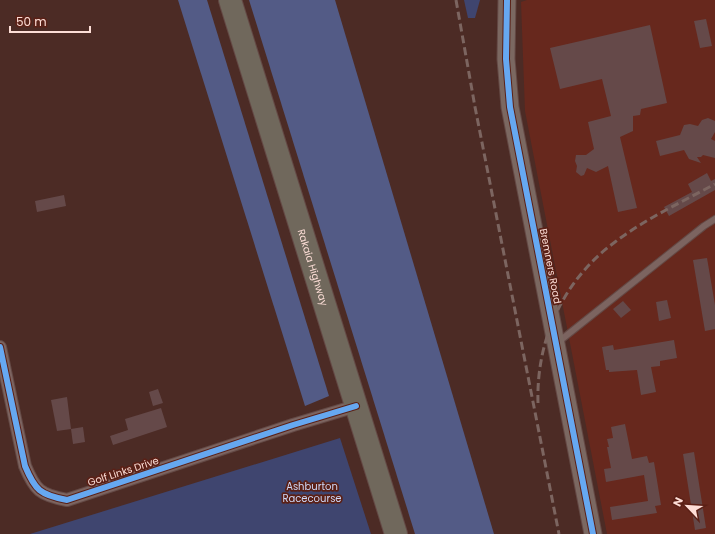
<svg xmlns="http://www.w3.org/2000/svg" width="715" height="534" font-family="Poppins,sans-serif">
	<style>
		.built { fill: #67281d }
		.green { fill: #3f456f }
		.forest { fill: #535b86 }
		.building { fill: #654949 }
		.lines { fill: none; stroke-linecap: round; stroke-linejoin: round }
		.lane-casing { stroke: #644945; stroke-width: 8 }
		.street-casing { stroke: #644945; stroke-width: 14 }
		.secondary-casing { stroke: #644945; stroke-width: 19 }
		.highway-casing { stroke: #644945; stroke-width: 24 }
		.lane { stroke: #7c6460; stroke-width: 6 }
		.street { stroke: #7c6460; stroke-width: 12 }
		.secondary { stroke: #7b6861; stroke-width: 17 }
		.highway { stroke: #70685c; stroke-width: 22 }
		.rail { stroke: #7c6560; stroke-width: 3; stroke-dasharray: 8 4; stroke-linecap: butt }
		.cycleway-casing { stroke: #5b2016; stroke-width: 8 }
		.cycleway { stroke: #66a8f1; stroke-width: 6 }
		.labels { text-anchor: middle; stroke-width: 3.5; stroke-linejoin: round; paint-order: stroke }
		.street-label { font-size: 10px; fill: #fdded7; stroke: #5b2016 }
		.park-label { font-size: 10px; fill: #ced8f8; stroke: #5b2016 }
	</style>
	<rect width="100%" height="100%" fill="#4c2b25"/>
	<polygon class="built" points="527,0 715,0 715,534 607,534 525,111 521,2"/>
	<g class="green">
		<polygon points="464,0 480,0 475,18 468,18"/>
		<polygon points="340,438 371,534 30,534"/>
	</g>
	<g class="forest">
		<polygon points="178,0 207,0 329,396 305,406"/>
		<polygon points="249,0 335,0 494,534 415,534"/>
	</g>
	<g class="building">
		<polygon points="706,19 712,46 700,48 694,21"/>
		<polygon points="650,25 667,103 641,109 640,115 633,116 633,131 620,137 637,208 618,212 608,166 596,172 587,168 584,175 581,176 576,172 577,166 575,161 576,155 586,155 594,149 588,122 611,116 602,79 560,89 550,48"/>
		<polygon points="708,118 715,121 715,132 711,139 715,141 715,158 703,155 701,157 697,157 701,163 689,159 684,150 660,156 656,141 680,135 684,125 690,124 698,126 702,120"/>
		<polygon points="707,173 711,181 715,179 715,190 669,216 664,207 692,192 688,184"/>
		<polygon points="64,195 66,206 37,212 35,201"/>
		<polygon points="707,258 715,305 715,329 705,331 693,260"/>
		<polygon points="667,300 671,318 659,321 656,302"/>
		<polygon points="623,301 631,310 621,318 613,309"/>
		<polygon points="674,340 677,358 660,361 660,366 651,367 656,392 641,395 637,370 609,372 609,370 606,370 602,347 613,345 614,350"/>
		<polygon points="158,389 163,403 153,406 149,392"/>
		<polygon points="67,397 71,429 57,431 51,400"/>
		<polygon points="161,408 167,427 113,445 110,436 128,430 125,419"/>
		<polygon points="625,424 632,459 647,456 649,463 654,462 661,505 655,506 657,513 612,520 610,507 648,501 644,475 606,482 604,469 611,468 607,447 609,447 607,439 613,438 611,427"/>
		<polygon points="83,427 85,442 73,444 71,429"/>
		<polygon points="694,452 706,528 695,530 683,454"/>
	</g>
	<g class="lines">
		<defs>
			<polyline id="lane" points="557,343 704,226 715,219"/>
			<path id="street" d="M 0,347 L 25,466 C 35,490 40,495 67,500 L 293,425 L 356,406"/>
			<polyline id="secondary" points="507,0 506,59 510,107 593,534"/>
			<g id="highway">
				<path id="s1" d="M 230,0 L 396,534"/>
			</g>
		</defs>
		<use href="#lane" class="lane-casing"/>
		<use href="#street" class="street-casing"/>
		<use href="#secondary" class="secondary-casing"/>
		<use href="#highway" class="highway-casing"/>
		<use href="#lane" class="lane"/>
		<use href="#street" class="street"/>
		<use href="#secondary" class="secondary"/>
		<use href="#highway" class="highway"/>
		<g class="rail">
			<polyline points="456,0 475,107 559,534"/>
			<path d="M 538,403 C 536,340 563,280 615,242 C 645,219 682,202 715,184"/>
		</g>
		<defs>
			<g id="cycleway">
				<polyline points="507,0 506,59 510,107 593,534"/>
				<path d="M 0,347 L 25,466 C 35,490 40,495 67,500 L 293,425 L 356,406"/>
			</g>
		</defs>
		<use href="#cycleway" class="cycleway-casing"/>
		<use href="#cycleway" class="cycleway"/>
	</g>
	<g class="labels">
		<g class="street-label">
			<text transform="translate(551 266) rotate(79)" y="4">Bremners Road</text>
			<text dy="4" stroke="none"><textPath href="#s1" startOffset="280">Rakaia Highway</textPath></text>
			<text transform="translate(123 471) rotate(-18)" y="4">Golf Links Drive</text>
		</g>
		<g class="park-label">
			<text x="312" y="490">Ashburton<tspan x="312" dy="12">Racecourse</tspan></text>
		</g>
	</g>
	<g transform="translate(687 506) rotate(295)" stroke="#5b2016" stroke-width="3" paint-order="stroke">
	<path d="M0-3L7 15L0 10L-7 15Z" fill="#fdded7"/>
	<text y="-6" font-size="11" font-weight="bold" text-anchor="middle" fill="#fdded7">N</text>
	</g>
	<path d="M10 26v6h80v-6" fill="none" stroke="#fdded7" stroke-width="2"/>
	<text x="16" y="26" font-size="12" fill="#fdded7" stroke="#5b2016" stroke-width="3" paint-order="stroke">50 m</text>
</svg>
